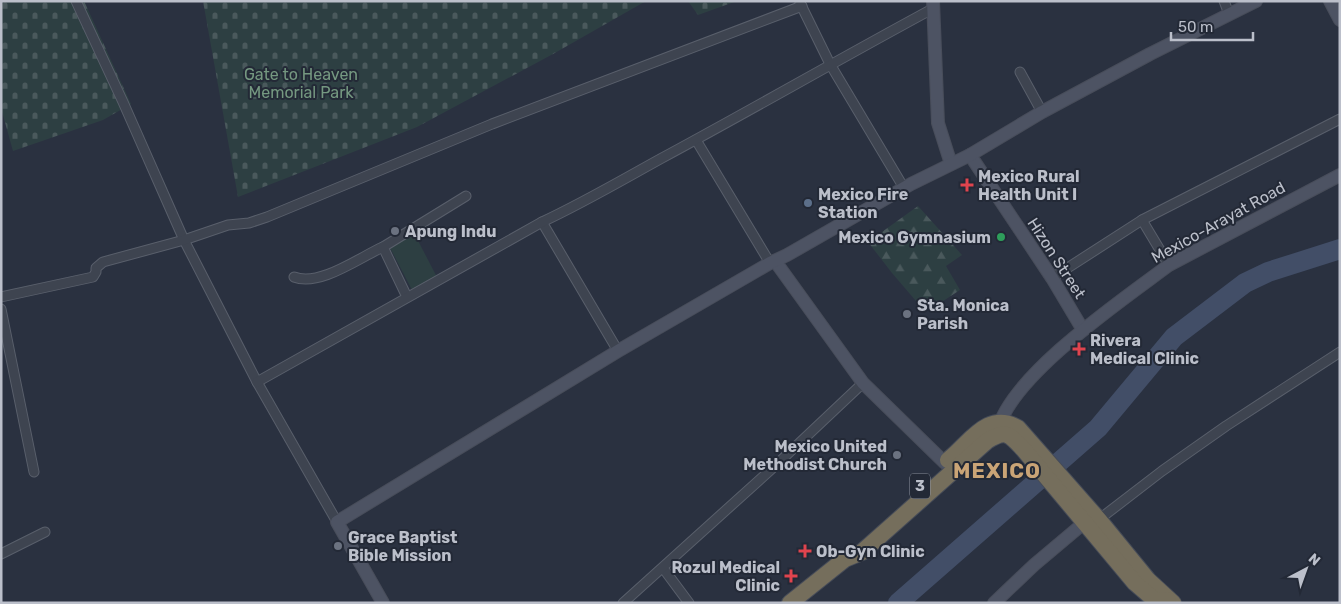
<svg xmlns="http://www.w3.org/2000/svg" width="1341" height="604" font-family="Rubik,sans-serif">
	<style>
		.grass { fill: #2d3f42 }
		.forest { fill: url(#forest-firs) }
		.cemetery { fill: url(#cemetery-stones) }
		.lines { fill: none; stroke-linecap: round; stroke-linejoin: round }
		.river { stroke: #424e67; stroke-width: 20 }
		.street-casing { stroke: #595f6b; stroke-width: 11 }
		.secondary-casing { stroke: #484d5a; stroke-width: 14 }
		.highway-casing { stroke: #464c58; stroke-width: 18 }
		.street { stroke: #3e4450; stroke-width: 9 }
		.secondary { stroke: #4d5363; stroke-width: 12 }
		.highway { stroke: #756e5c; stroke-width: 16 }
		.health-dot { fill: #e0444e; stroke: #232936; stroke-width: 2 }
		.service-dot { fill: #5c6f8a; stroke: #232936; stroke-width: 2 }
		.worship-dot { fill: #6b7280; stroke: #232936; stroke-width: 2 }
		.leisure-dot { fill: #2e9e5b; stroke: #232936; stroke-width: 2 }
		.labels { text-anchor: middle; stroke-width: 4; stroke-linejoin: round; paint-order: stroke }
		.shield { fill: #232936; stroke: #8d929e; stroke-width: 1 }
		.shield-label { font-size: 15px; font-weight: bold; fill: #bbbfca }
		.park-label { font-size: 16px; fill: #759881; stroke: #232936 }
		.poi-label { font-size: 16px; font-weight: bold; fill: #bbbfca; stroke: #232936; text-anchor: start }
		.street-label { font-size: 16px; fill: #bbbfca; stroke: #232936 }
		.district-label { font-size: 21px; font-weight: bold; letter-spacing: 1px; fill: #caa476; stroke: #232936 }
	</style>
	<defs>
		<pattern id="forest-firs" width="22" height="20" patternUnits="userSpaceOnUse" patternTransform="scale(1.25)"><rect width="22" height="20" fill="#2d3f42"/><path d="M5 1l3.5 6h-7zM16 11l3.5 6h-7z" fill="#4a595c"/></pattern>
		<pattern id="cemetery-stones" width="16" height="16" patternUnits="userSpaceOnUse" patternTransform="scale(1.25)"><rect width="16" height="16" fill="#2d3f42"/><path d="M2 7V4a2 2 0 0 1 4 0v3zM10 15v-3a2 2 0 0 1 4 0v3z" fill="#4a595c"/></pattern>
	</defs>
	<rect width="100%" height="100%" fill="#2a3140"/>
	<polygon class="grass" points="413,231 438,279 413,292 388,244"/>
	<polygon class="forest" points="918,206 962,255 946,266 960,290 934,307 922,308 892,273 868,242"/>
	<g class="cemetery">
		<polygon points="1,1 84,1 131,104 103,120 13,151 1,108"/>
		<polygon points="203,1 646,1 553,54 417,127 238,197"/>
		<polygon points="688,1 737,1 698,15"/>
	</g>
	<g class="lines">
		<polyline class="river" points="898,603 1098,428 1174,337 1245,283 1268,272 1340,249"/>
		<defs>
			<g id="street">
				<polyline points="76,1 123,102 184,240 257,382 337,522"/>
				<polyline points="1224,1 1229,14"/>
				<polyline points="800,3 830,64 904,188"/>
				<polyline points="1020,72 1042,112"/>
				<polyline points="696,140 770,263"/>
				<polyline points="1142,220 1169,265"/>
				<polyline points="542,222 618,351"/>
				<path d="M 294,277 C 320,287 360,257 383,247"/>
				<polyline points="1052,278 1142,220 1340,119"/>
				<polyline points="1,297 93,277 96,272 96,268 103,262 184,240 228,225 249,223 267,217 492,124 802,6"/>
				<polyline points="407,297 383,247 466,196"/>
				<polyline points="1,309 34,472"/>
				<path d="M 257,382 L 542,222 C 583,203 622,180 662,158 C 753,109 843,57 934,8"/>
				<polyline points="1097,521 1162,471 1226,426 1340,352"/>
				<polyline points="1,554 45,532"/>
				<polyline points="663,568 689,603"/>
				<polyline points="623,603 776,465 863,383"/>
			</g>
			<g id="secondary">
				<polyline points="933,1 938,123 951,164"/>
				<polyline points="1330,1 1340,20"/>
				<polyline points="970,155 1052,278 1083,330"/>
				<polyline points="775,261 863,383 945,463"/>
				<path d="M 998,430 C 1010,376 1125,298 1169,265 L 1340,175"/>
				<polyline points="383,603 337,522 618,351 770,263 787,255 911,184 970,155 1042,112 1150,54 1256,1"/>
				<polyline points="994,603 1034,565 1091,517"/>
			</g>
			<g id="highway">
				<path d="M 948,460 C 970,443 987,410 1018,428 L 1099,520 L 1148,580 L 1173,603"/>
				<path d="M 790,603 L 845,559 L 862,552 L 987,441 C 1007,429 1009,434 1024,450 L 1135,583 L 1156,601 L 1168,600"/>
			</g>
		</defs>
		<use href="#street" class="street-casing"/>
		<use href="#secondary" class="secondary-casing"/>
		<use href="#highway" class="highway-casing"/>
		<use href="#street" class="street"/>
		<use href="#secondary" class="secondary"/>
		<use href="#highway" class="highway"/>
	</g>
	<g class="health-dot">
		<path d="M964.5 177.5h5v5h5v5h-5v5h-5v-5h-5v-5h5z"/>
		<path d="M1076.5 341.5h5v5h5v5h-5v5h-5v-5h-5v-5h5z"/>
		<path d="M802.5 543.5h5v5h5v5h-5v5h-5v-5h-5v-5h5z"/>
		<path d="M788.5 568.5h5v5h5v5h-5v5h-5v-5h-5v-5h5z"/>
	</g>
	<circle class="service-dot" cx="808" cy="203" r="5"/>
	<g class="worship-dot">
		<circle cx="395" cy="231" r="5"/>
		<circle cx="907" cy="314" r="5"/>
		<circle cx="897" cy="455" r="5"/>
		<circle cx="338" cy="546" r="5"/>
	</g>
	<circle class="leisure-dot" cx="1001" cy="237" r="5"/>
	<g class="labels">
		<rect class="shield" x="910" y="473.5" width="20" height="25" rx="4"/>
		<g class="shield-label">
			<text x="920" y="491">3</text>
		</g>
		<g class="park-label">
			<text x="301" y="80">Gate to Heaven<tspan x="301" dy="18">Memorial Park</tspan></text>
		</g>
		<g class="poi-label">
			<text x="978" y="182">Mexico Rural<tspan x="978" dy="18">Health Unit I</tspan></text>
			<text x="818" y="200">Mexico Fire<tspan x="818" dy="18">Station</tspan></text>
			<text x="405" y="237">Apung Indu</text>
			<text x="991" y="243" text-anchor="end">Mexico Gymnasium</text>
			<text x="917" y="311">Sta. Monica<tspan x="917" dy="18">Parish</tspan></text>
			<text x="1090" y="346">Rivera<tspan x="1090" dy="18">Medical Clinic</tspan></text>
			<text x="887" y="452" text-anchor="end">Mexico United<tspan x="887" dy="18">Methodist Church</tspan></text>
			<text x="348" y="543">Grace Baptist<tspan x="348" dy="18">Bible Mission</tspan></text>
			<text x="816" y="557">Ob-Gyn Clinic</text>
			<text x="780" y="573" text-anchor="end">Rozul Medical<tspan x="780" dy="18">Clinic</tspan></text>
		</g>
		<g class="street-label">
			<text transform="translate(1218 222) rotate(-29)" y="6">Mexico-Arayat Road</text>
			<text transform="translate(1057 258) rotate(57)" y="6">Hizon Street</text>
		</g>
		<g class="district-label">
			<text x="997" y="478">MEXICO</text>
		</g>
	</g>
	<rect width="1341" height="604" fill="none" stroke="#bbbfca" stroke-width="5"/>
	<g transform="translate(1306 569) rotate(41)" stroke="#232936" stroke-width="4" paint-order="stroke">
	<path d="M0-4L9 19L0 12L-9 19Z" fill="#bbbfca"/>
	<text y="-8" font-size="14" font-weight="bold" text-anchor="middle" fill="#bbbfca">N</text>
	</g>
	<path d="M1171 32v8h82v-8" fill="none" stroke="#bbbfca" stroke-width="2.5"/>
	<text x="1178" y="32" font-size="15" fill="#bbbfca" stroke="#232936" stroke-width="4" paint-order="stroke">50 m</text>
</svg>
